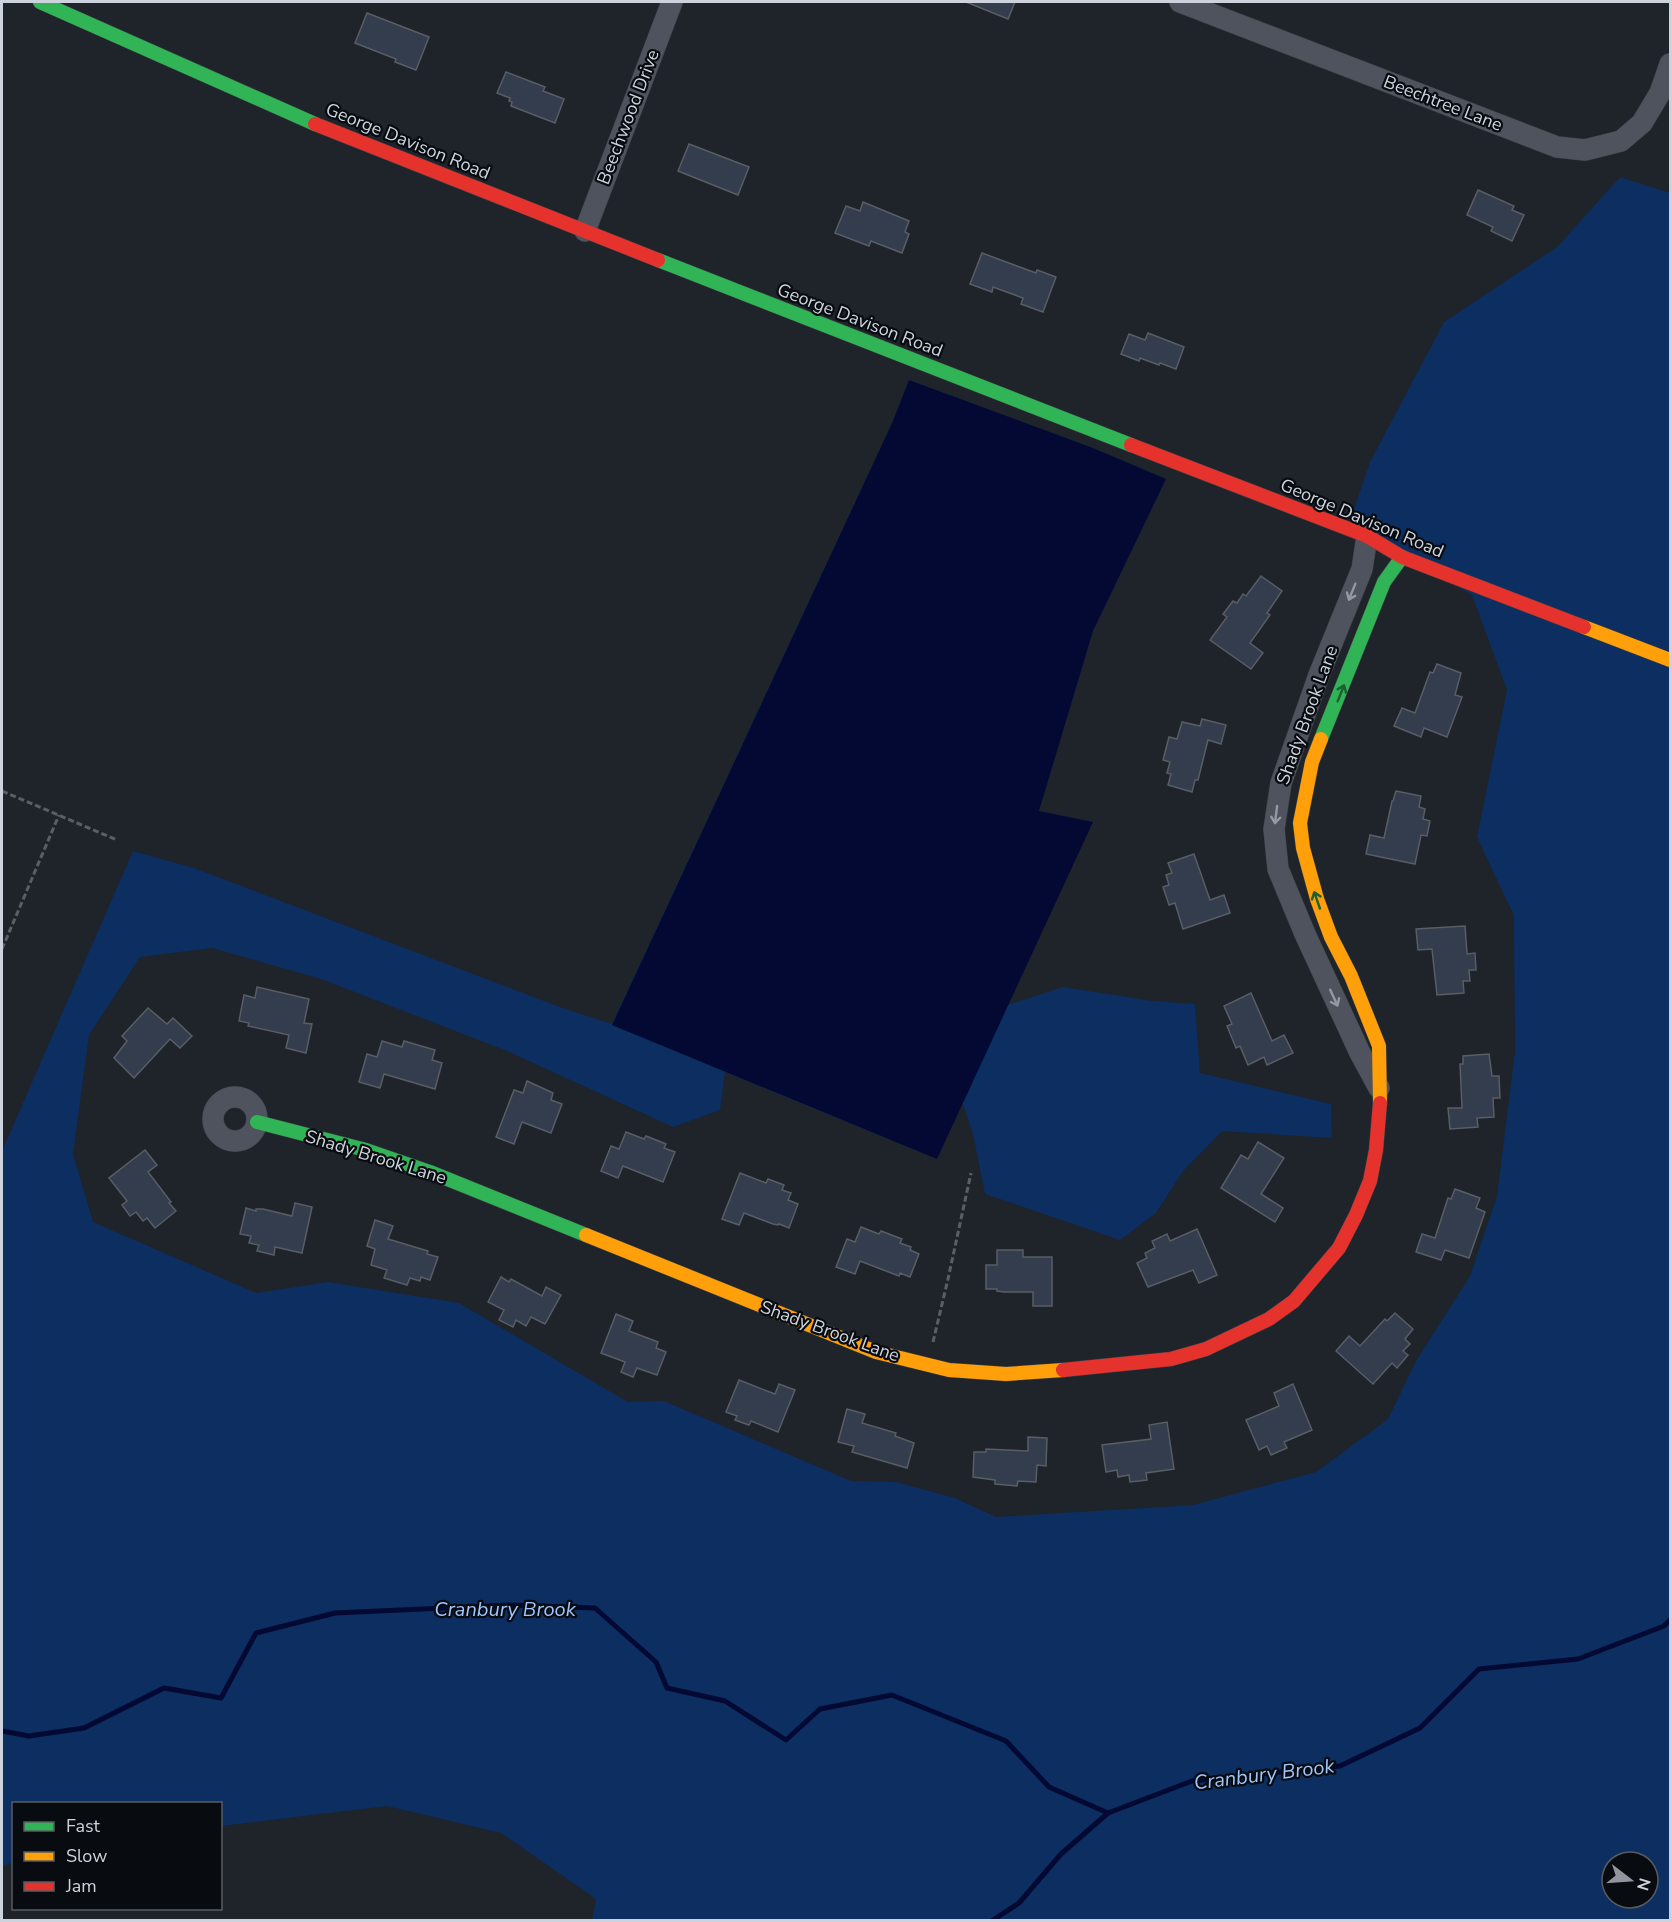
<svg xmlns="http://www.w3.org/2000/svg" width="1672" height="1922" font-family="'Nunito Sans',sans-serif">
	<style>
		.green { fill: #0c2e60; fill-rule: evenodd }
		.water { fill: #030933 }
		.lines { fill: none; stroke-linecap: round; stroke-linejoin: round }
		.stream { stroke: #030933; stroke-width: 5 }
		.building { fill: #333d4d; stroke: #595d64; stroke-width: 1.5 }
		.street-casing { stroke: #3c4046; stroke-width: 22 }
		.fast-casing { stroke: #3c4046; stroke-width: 15 }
		.slow-casing { stroke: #3c4046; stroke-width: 15 }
		.jam-casing { stroke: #3c4046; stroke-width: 15 }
		.path { stroke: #5a5f66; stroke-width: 3; stroke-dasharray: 6 3; stroke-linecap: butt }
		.street { stroke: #4e535d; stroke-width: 21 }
		.fast { stroke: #30b455; stroke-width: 14 }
		.slow { stroke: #ff9f0a; stroke-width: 14 }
		.jam { stroke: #e5322d; stroke-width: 14 }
		.oneway { stroke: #9499a3 }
		.oneway2 { stroke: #1c6033 }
		.labels { text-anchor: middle; stroke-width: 4.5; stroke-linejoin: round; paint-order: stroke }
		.street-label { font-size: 18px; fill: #cdd3dc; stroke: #080c11 }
		.water-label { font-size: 20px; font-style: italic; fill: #a0c4fc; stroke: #080c11 }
	</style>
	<rect width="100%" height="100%" fill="#1f232a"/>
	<path class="green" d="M 1620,177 L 1670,193 L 1670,1920 L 592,1920 L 596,1899 L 501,1833 L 387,1806 L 221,1826 L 220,1804 L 14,1804 L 13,1862 L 2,1867 L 2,1151 L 133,851 L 194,868 L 560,1007 L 612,1024 L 893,421 L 909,380 L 1093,448 L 1166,479 L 1093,631 L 1039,811 L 1093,822 L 1004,1006 L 1063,987 L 1153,1001 L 1195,1004 L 1200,1073 L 1331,1104 L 1332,1138 L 1222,1131 L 1183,1171 L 1156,1213 L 1120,1240 L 985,1194 L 973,1134 L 962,1101 L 937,1159 L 725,1072 L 720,1110 L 673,1127 L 507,1051 L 321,979 L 212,948 L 140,957 L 89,1035 L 73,1154 L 93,1222 L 256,1293 L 328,1282 L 459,1303 L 628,1402 L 664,1401 L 851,1481 L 896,1482 L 955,1498 L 996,1517 L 1193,1505 L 1316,1472 L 1388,1419 L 1416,1361 L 1470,1276 L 1497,1196 L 1515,1051 L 1514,916 L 1477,837 L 1507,690 L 1472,595 L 1349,524 L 1370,462 L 1444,322 L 1557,247 ZM 1612,1862 L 1648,1862 L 1648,1898 L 1612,1898 Z"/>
	<polygon class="water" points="909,380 1093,448 1166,479 1093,631 1039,811 1093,822 937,1159 612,1025 893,421"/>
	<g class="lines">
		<g class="stream">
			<polyline points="2,1731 29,1736 84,1728 164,1688 221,1698 256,1633 335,1613 510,1605 595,1608 656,1662 667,1688 725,1701 786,1740 820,1709 892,1695 1006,1741 1049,1787 1108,1813 1192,1781 1340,1766 1420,1728 1479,1669 1578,1659 1664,1626 1670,1620"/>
			<polyline points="993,1920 1019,1903 1061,1854 1108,1813"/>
		</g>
	</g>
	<g class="building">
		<polygon points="966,2 1015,2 1008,19"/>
		<polygon points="367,13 429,37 416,70 395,62 396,59 355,43"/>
		<polygon points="506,72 545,87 543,91 564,99 555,123 511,106 512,102 509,101 510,98 497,93"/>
		<polygon points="689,144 749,167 738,195 678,171"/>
		<polygon points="1478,190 1514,206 1512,210 1524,215 1512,241 1491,231 1493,227 1467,215"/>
		<polygon points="863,202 909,221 905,232 909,234 902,253 871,241 869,246 835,233 846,206 860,211"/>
		<polygon points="982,253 1036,273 1037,270 1056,277 1043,312 1021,304 1023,298 993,287 992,292 970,284"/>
		<polygon points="1148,333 1184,347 1176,369 1160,363 1159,365 1140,358 1139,361 1121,354 1129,334 1145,340"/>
		<polygon points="1261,576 1282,591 1267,613 1270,615 1250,643 1263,653 1251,669 1210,640 1227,617 1223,614 1233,601 1237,603 1243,594 1246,596"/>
		<polygon points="1437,664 1461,673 1455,695 1462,697 1447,737 1424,728 1421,737 1394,726 1402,708 1415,713 1430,672 1433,673"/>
		<polygon points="1202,719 1226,725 1221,744 1208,740 1198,780 1195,780 1192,792 1168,785 1171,774 1167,773 1170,762 1163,760 1169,737 1177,739 1182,722 1200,726"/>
		<polygon points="1396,791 1421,796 1419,807 1425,809 1423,819 1430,821 1427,836 1421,835 1415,864 1366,854 1370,835 1384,838 1392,801 1393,801"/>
		<polygon points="1194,854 1210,900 1224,895 1230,913 1183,929 1175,903 1169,905 1163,887 1169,885 1166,875 1172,873 1168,863"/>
		<polygon points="1465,926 1467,954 1475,953 1476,970 1469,970 1470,981 1463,981 1464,993 1437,995 1432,949 1418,950 1416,929"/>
		<polygon points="257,987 309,999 304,1023 312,1024 306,1053 286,1048 289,1035 248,1026 249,1023 239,1021 244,995 255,998"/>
		<polygon points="1251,993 1272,1041 1284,1035 1293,1053 1267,1065 1264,1057 1248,1065 1240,1046 1236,1048 1227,1026 1232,1024 1224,1006"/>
		<polygon points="148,1008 167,1024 173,1018 192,1036 180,1048 170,1039 134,1078 114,1058 127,1041 122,1036"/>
		<polygon points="382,1041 402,1047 404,1041 435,1050 432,1060 442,1063 435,1089 384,1074 380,1088 359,1082 367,1054 377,1057"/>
		<polygon points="1489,1054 1492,1076 1499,1076 1500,1098 1493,1098 1494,1117 1477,1118 1478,1127 1450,1129 1448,1108 1462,1108 1460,1064 1463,1064 1463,1056"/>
		<polygon points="527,1081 553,1093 551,1100 562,1104 551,1133 522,1122 514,1144 496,1137 514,1090 523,1093"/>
		<polygon points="626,1132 644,1139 646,1136 666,1144 664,1148 675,1152 663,1182 623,1166 618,1178 601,1171 611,1146 619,1149"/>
		<polygon points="1258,1142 1284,1158 1261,1194 1283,1208 1275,1222 1221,1188 1241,1155 1248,1159"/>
		<polygon points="145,1150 157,1165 148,1172 171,1202 169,1203 176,1211 155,1228 147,1218 143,1221 136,1212 130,1216 122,1205 127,1201 109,1178"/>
		<polygon points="740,1173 766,1183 768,1179 784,1185 782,1190 791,1193 788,1200 798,1204 789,1228 779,1224 778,1225 773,1224 744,1213 739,1225 722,1219"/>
		<polygon points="1455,1189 1480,1198 1476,1208 1485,1212 1469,1258 1445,1250 1441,1260 1416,1252 1422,1234 1435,1238 1448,1198 1451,1199"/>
		<polygon points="295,1203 312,1207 302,1253 275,1247 274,1255 257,1251 259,1245 249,1243 251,1236 240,1234 246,1208 256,1211 256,1209 263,1209 292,1216"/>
		<polygon points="375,1220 393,1226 388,1239 428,1251 427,1254 438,1257 430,1280 421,1277 420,1281 410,1278 407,1285 384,1278 387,1270 371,1265 375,1249 367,1246"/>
		<polygon points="861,1227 879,1234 881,1231 902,1239 900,1243 911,1247 910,1250 919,1254 910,1277 900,1273 899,1276 860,1261 855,1274 836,1267 847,1239 855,1242"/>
		<polygon points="1197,1229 1217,1275 1199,1283 1193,1270 1148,1287 1137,1263 1147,1258 1145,1253 1155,1248 1152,1241 1167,1234 1170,1241"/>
		<polygon points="997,1250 1023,1250 1023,1257 1052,1257 1052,1306 1033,1306 1033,1292 1004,1292 997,1291 997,1289 986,1289 986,1265 997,1265"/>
		<polygon points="501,1277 509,1282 511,1279 542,1296 546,1287 561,1295 545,1324 531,1317 526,1326 516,1320 513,1327 499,1320 504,1310 488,1302"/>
		<polygon points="1395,1313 1413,1329 1405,1339 1410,1344 1403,1351 1408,1355 1397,1368 1392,1363 1373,1384 1336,1351 1349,1336 1360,1346 1385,1319 1387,1321"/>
		<polygon points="616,1314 633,1321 629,1331 658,1342 656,1348 666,1352 657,1375 637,1368 633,1377 621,1372 625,1362 601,1353"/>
		<polygon points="739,1380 775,1394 779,1384 795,1390 778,1432 751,1421 749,1425 735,1420 737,1416 726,1412"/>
		<polygon points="1293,1384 1312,1430 1284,1442 1287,1448 1271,1455 1267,1446 1259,1450 1246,1420 1279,1406 1274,1393"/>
		<polygon points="847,1409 865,1414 862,1423 896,1433 895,1436 914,1443 907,1468 852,1452 854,1446 838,1442"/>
		<polygon points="1167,1422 1174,1469 1146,1473 1147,1480 1130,1482 1129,1475 1118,1477 1117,1470 1106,1472 1102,1445 1151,1439 1149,1425"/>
		<polygon points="1028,1437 1047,1438 1046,1466 1037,1465 1036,1482 1018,1481 1017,1486 995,1484 995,1480 973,1477 974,1452 986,1452 986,1449 1028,1451"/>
	</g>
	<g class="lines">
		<defs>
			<g id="street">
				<polyline points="1180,2 1557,147 1585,150 1621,141 1642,123 1660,93 1670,64"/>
				<polyline points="585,231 672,2"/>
				<polyline points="1367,536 1362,569 1319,675 1281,783 1274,829 1278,869 1305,934 1360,1053 1379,1088"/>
				<circle cx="235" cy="1119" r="22"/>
			</g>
			<g id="fast">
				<polyline points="40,2 315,124"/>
				<polyline points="658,260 1131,445"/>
				<polyline points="1321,739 1384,582 1402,557"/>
				<polyline points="257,1122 366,1150 430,1172 586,1235"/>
			</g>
			<g id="slow">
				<polyline points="1584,627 1670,660"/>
				<polyline points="1321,739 1312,762 1300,823 1303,848 1317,899 1331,937 1351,976 1379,1046 1380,1103"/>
				<polyline points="586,1235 876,1352 949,1370 1006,1374 1063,1370"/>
			</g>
			<g id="jam">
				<polyline points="315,124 658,260"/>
				<polyline points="1131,445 1367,536 1402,557 1584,627"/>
				<polyline points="1063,1370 1171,1359 1206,1349 1269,1319 1294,1301 1339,1248 1356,1215 1370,1181 1376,1150 1380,1103"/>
			</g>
		</defs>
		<use href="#street" class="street-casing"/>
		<use href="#fast" class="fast-casing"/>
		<use href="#slow" class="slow-casing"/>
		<use href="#jam" class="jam-casing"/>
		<g class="path">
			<polyline points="2,791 117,840"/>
			<polyline points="2,949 59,815"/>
			<polyline points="933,1342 948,1279 971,1173"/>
		</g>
		<use href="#street" class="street"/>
		<use href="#fast" class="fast"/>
		<use href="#slow" class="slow"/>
		<use href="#jam" class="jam"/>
	</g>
	<defs><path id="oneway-shaft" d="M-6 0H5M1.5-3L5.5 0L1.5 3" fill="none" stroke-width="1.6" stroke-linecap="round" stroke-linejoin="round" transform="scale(1.5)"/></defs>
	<g class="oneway">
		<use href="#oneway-shaft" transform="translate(1352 592) rotate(112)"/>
		<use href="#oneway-shaft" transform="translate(1276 815) rotate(97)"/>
		<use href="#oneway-shaft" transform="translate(1334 998) rotate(65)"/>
	</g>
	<g class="oneway2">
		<use href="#oneway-shaft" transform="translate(1341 693) rotate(-68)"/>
		<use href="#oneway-shaft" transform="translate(1317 900) rotate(-109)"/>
	</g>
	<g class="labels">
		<g class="street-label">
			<text transform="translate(1443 103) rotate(21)" y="6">Beechtree Lane</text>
			<text transform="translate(628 117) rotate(-69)" y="6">Beechwood Drive</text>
			<text transform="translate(408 141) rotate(22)" y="6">George Davison Road</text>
			<text transform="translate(860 320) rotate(21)" y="6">George Davison Road</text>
			<text transform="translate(1362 518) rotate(23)" y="6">George Davison Road</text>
			<text transform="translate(1307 715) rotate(-70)" y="6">Shady Brook Lane</text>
			<text transform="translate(376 1157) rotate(17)" y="6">Shady Brook Lane</text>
			<text transform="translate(830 1331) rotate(20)" y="6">Shady Brook Lane</text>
		</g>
		<g class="water-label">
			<text x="505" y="1616">Cranbury Brook</text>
			<text transform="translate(1264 1774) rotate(-7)" y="7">Cranbury Brook</text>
		</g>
	</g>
	<rect width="1672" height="1922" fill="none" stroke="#cdd3dc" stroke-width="6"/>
	<rect x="12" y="1802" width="210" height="108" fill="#080c11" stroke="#575c62" stroke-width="1.5"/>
	<rect x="24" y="1822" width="30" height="9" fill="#30b455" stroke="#575c62" stroke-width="1.5"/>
	<text x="66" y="1832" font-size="18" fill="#cdd3dc">Fast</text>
	<rect x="24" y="1852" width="30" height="9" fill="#ff9f0a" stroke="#575c62" stroke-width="1.5"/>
	<text x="66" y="1862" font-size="18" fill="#cdd3dc">Slow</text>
	<rect x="24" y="1882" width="30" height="9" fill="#e5322d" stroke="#575c62" stroke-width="1.5"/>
	<text x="66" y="1892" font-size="18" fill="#cdd3dc">Jam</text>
	<g transform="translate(1630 1880) rotate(107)"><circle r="28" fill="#080c11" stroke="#575c62" stroke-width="1.5"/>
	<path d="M0-4.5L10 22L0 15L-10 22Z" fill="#90959e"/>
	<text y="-9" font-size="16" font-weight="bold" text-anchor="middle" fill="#cdd3dc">N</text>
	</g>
</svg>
